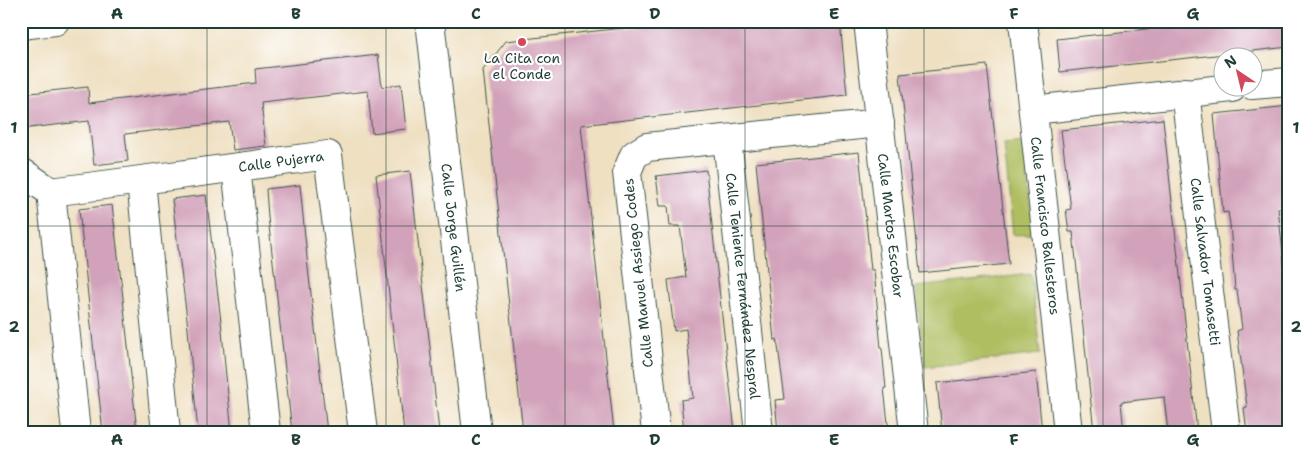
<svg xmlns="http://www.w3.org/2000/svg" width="1310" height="453" font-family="'Shantell Sans',sans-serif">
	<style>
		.green { fill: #afbe60; stroke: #677e4a }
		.building { fill: #d2a1ba }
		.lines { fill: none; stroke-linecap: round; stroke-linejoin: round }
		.minor-casing { stroke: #3e5549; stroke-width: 30 }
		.major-casing { stroke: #3e5549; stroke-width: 30 }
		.minor { stroke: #fff; stroke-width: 28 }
		.major { stroke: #fff; stroke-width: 28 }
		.grid { fill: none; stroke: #1f3d34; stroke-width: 1; stroke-opacity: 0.55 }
		.poi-dot { fill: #d1495b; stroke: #fff; stroke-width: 2 }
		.labels { text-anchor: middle; stroke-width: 4.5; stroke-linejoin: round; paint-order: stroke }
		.poi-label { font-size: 14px; fill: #1f3d34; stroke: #fff }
		.street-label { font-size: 14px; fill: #1f3d34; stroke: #fff }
		.neatline { fill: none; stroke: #1f3d34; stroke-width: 2 }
		.grid-label { font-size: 16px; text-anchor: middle; font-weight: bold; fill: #1f3d34 }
	</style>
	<rect width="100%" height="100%" fill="#fff"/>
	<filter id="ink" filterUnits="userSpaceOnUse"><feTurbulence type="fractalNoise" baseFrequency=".02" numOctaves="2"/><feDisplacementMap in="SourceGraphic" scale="10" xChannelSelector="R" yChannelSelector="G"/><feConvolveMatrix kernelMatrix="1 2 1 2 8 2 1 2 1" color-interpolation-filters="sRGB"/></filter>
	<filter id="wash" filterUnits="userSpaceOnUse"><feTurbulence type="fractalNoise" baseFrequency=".0096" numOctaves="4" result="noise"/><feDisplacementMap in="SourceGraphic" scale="20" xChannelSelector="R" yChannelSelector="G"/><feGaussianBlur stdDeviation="1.12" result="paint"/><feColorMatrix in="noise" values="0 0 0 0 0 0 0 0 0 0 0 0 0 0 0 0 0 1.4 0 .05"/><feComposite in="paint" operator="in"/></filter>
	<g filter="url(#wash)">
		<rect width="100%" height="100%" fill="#efe0c2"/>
		<g class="green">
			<polygon points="1024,142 1034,234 1013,235 1004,144"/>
			<polygon points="1031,274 1040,354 925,367 916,287"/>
		</g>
		<g id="blocks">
			<g class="building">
				<polygon points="686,21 840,21 847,95 581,125 614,432 523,432 483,70 506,41"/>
				<polygon points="1219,21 1289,21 1289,47 1060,72 1057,39"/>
				<polygon points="378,55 382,87 401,84 406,129 372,133 368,91 261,103 266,146 233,150 229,122 125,134 128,161 94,165 89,121 21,129 21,94 88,87 89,103 256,83 255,69"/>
				<polygon points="987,65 1009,264 920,273 900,74"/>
				<polygon points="1289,106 1289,208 1278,208 1287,290 1289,290 1289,432 1247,432 1244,408 1247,407 1237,331 1242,329 1237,290 1235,290 1230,224 1228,212 1223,213 1214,114"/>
				<polygon points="1163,119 1197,432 1168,432 1164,397 1121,402 1124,432 1094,432 1073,232 1069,232 1066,210 1071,209 1061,130"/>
				<polygon points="859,152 871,270 874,270 881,349 882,349 886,388 884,388 889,432 778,432 775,400 785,399 777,339 774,340 756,163"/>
				<polygon points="706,170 723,325 735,432 684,432 681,400 693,398 686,329 674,331 668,280 686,277 683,251 680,226 670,226 668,206 660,206 656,176"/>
				<polygon points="410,171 429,338 439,432 404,432 402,414 376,175"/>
				<polygon points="300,185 308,268 327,432 292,432 268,217 266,189"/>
				<polygon points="206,195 222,330 225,366 232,432 198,432 187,319 172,199"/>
				<polygon points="112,205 122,289 137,432 103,432 91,325 79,209"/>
				<polygon points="1036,372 1042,432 942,432 937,383"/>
			</g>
		</g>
	</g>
	<g filter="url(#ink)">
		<use href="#blocks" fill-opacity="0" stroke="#3e5549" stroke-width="1"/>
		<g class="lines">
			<defs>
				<g id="minor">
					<path id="s1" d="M 430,21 L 477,432"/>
					<path id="s2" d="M 868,21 L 914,432"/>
					<path id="s3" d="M 1023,21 L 1068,432"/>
					<polyline points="1252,85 1289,82"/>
					<path id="s4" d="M 1185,92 L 1226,432"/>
					<polyline points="1033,110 1232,88"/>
					<path id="s5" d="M 727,139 L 759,432"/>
					<polyline points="236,168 266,432"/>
					<path id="s6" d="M 21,173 L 23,173 L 51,192 L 328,155 L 363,432"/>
					<polyline points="141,181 166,432"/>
					<polyline points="51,192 76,432"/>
					<polyline points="656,432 627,172 634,155 647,147 880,123"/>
				</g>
				<polyline id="major" points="21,25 55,21"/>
			</defs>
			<use href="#minor" class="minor-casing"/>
			<use href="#major" class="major-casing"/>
			<use href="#minor" class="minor"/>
			<use href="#major" class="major"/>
		</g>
	</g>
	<path class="grid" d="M 207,21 L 207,432M 386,21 L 386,432M 565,21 L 565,432M 745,21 L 745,432M 924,21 L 924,432M 1103,21 L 1103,432M 21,226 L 1289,226"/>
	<circle class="poi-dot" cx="522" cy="42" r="5"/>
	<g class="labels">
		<g class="poi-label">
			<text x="522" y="63">La Cita con<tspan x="522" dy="16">el Conde</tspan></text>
		</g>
		<g class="street-label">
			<text dy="5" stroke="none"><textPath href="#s6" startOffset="268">Calle Pujerra</textPath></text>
			<text dy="5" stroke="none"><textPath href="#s3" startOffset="206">Calle Francisco Ballesteros</textPath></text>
			<text dy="5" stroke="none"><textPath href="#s1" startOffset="208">Calle Jorge Guillén</textPath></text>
			<text dy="5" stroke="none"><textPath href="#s2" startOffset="206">Calle Martos Escobar</textPath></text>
			<text dy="5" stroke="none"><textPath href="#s4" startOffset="171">Calle Salvador Tomasetti</textPath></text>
			<text transform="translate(638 273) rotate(-96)" y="5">Calle Manuel Assiego Codes</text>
			<text dy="5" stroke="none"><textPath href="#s5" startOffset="148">Calle Teniente Fernández Nespral</textPath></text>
		</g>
	</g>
	<rect width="1310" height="453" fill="none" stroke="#fff" stroke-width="55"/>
	<g transform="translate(1238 72) rotate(325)"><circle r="24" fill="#ffffff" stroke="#a5b1ae"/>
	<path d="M0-4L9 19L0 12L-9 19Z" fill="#d1495b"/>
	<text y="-8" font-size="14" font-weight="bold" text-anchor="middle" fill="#1f3d34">N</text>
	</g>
	<rect x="28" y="28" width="1254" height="398" class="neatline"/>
	<g class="grid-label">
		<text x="117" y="19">A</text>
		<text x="296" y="19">B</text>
		<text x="476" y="19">C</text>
		<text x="655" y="19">D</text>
		<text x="834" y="19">E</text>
		<text x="1014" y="19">F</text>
		<text x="1193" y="19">G</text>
		<text x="14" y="133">1</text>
		<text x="1296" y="133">1</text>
		<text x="14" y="332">2</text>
		<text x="1296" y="332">2</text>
		<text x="117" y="445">A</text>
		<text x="296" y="445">B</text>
		<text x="476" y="445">C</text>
		<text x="655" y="445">D</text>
		<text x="834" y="445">E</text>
		<text x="1014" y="445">F</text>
		<text x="1193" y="445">G</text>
	</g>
</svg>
